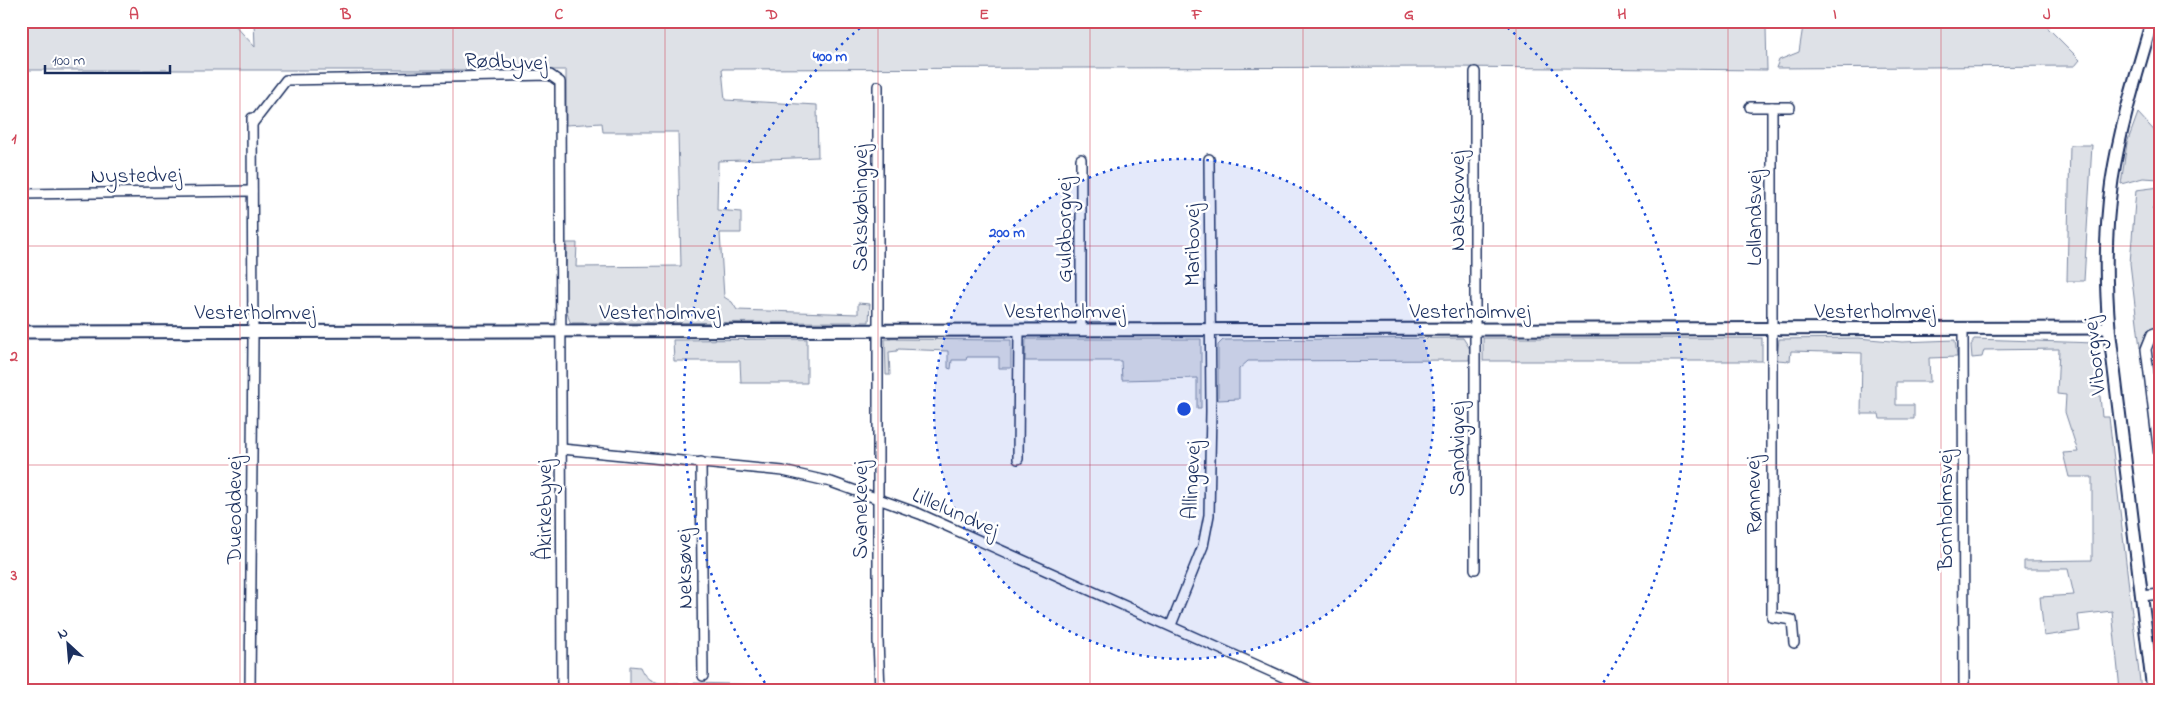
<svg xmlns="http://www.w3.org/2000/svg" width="2181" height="711" font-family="'Indie Flower',sans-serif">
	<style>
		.green { fill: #dee1e7; stroke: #7c88a2 }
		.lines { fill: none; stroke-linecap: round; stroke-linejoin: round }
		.minor-casing { stroke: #1b2f5e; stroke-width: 12 }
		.tertiary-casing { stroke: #1b2f5e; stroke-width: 15 }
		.minor { stroke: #fff; stroke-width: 9 }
		.tertiary { stroke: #fff; stroke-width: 11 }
		.grid { fill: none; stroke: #d1495b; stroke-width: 1; stroke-opacity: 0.55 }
		.ring { fill: none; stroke: #1d4ed8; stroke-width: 2.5; stroke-dasharray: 2.5 5 }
		.labels { text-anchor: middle; stroke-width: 5; stroke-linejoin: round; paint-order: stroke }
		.street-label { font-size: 22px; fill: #1b2f5e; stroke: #fff }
		.centre { fill: #1d4ed8; stroke: #fff; stroke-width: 2.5 }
		.ring-label { font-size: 15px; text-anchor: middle; font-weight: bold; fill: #1d4ed8; stroke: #fff; stroke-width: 5; stroke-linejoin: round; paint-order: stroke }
		.neatline { fill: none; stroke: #d1495b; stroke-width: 2 }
		.grid-label { font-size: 16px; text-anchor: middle; font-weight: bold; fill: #d1495b }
	</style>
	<rect width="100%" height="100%" fill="#fff"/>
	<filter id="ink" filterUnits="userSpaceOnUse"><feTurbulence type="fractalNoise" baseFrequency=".02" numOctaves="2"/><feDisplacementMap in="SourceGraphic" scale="10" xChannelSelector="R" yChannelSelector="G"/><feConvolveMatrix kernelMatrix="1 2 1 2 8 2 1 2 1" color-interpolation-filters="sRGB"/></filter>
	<g filter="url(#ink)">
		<g class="green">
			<path d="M 21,21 L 231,21 L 255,47 L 254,21 L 1797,21 L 1796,26 L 1766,27 L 1767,70 L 1453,67 L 722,69 L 725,100 L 817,105 L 818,157 L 718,161 L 717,210 L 741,212 L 741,233 L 720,233 L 724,297 L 732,302 L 737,310 L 858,314 L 858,303 L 870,304 L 869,322 L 571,323 C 562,311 567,260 567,243 L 577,243 L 576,267 L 681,266 L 678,132 L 603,132 L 602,123 L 566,125 L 566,70 L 21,70 Z"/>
			<polygon points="1808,21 2056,21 2058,23 2047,27 2080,60 2075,66 1776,68 1779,60 1799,52 1803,26"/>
			<polygon points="2138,113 2160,137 2160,179 2143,178 2121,184 2127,143"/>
			<polygon points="2070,145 2092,145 2084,281 2067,281"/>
			<polygon points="2160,187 2160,202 2152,208 2160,218 2160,327 2147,333 2140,348 2130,263 2136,190"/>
			<polygon points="1463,338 1470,349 1469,360 1248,361 1239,369 1239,399 1218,400 1218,345 1223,340"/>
			<rect x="1483" y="338" width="279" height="23"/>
			<polygon points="1858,338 1902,342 1955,340 1957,357 1929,358 1930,382 1896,382 1896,405 1914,405 1914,419 1880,419 1879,414 1861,414 1862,353 1791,351 1790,361 1777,360 1779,339"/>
			<polygon points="807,339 807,383 741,383 740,361 674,361 673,340"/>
			<polygon points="885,339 1011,340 1011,368 999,368 999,357 967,357 966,360 952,360 951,369 948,368 948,351 898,349 897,351 889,352 890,375 886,375"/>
			<polygon points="1026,339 1201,339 1201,408 1197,408 1197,378 1122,380 1121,361 1025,361"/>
			<polygon points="1974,339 2095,343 2102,417 2109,417 2141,690 2120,690 2112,611 2078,615 2080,631 2044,636 2040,597 2074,595 2068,569 2024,569 2024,561 2092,560 2092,477 2069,477 2063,453 2078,452 2065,412 2066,395 2057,394 2059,349 1984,350 1982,357 1972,358 1971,346"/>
			<path d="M 630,666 L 640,667 C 648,686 661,683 679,683 L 679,689 L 681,690 L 570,690 L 569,688 L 630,685 Z"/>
			<polygon points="694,683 803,686 806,690 692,690"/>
			<polygon points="517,685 517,690 445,690 445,686"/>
		</g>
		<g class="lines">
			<defs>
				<g id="minor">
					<polyline points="878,86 878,641 880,690"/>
					<polyline points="1750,107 1790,107"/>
					<polyline points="1772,107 1772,617 1792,620 1794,643"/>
					<polyline points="252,124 286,80 550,75 560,82 562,690"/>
					<polyline points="1081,159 1081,330"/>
					<polyline points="21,194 252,191"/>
					<polyline points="1963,330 1964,690"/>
					<polyline points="2160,331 2152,334 2146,349 2160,463"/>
					<polyline points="562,449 783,471 831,482 920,514 1312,690"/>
					<polyline points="1018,459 1019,330"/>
					<polyline points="701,462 703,676"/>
					<polyline points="1475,569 1475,72"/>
					<polyline points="2142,596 2160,594"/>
					<polyline points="1171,625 1203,546 1209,515 1211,411 1209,159"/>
					<polyline points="250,690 253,340 252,118"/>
				</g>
				<g id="tertiary">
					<path d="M 2152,21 C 2137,73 2120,127 2112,180 C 2105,228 2105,280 2109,328 L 2153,690"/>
					<polyline points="21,332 2109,328"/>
				</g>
			</defs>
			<use href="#minor" class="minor-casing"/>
			<use href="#tertiary" class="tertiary-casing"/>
			<use href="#minor" class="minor"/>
			<use href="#tertiary" class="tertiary"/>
		</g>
	</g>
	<path class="grid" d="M 240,21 L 240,690M 453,21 L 453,690M 665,21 L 665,690M 878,21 L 878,690M 1090,21 L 1090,690M 1303,21 L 1303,690M 1516,21 L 1516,690M 1728,21 L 1728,690M 1941,21 L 1941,690M 21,246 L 2160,246M 21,465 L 2160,465"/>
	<circle cx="1184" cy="409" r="250" fill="#1d4ed8" fill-opacity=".12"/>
	<g class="ring">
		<circle cx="1184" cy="409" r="250"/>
		<path d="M769 689A500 500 0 0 1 866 23M1502 23A500 500 0 0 1 1599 689"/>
	</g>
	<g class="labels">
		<g class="street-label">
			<text transform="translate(506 60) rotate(2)" y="8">Rødbyvej</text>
			<text transform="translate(136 174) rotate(-1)" y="8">Nystedvej</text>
			<text transform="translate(1456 201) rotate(-90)" y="8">Nakskovvej</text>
			<text transform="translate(859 208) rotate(-90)" y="8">Sakskøbingvej</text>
			<text transform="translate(1753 218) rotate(-90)" y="8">Lollandsvej</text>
			<text transform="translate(1063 230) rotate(-90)" y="8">Guldborgvej</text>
			<text transform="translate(1191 245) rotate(-90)" y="8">Maribovej</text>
			<text x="1065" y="318">Vesterholmvej</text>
			<text x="1470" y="318">Vesterholmvej</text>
			<text x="1875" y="318">Vesterholmvej</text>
			<text x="255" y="319">Vesterholmvej</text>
			<text x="660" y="319">Vesterholmvej</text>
			<text transform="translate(2093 356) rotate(-96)" y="8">Viborgvej</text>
			<text transform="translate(1456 449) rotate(-90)" y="8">Sandvigvej</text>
			<text transform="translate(1190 480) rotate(-87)" y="8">Allingevej</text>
			<text transform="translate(1752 495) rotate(-91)" y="8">Rønnevej</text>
			<text transform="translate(233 510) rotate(-90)" y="8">Dueoddevej</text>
			<text transform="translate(543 510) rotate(-90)" y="8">Åkirkebyvej</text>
			<text transform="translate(859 510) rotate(-90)" y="8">Svanekevej</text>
			<text transform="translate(1944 510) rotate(-90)" y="8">Bornholmsvej</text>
			<text transform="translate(956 511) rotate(24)" y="8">Lillelundvej</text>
			<text transform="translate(683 569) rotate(-91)" y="8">Neksøvej</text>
		</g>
	</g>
	<circle cx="1184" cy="409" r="8" class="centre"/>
	<g class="ring-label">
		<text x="830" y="61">400 m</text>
		<text x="1007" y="237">200 m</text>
	</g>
	<rect width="2181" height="711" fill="none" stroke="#fff" stroke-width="55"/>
	<g transform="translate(68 644) rotate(334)" stroke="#ffffff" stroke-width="4" paint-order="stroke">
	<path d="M0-4L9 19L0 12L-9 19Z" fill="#1b2f5e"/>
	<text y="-8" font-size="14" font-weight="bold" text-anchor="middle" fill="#1b2f5e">N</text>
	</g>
	<path d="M45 65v8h125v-8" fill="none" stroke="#1b2f5e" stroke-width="2.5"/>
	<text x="52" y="65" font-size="15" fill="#1b2f5e" stroke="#ffffff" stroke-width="4" paint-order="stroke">100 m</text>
	<rect x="28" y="28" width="2126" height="656" class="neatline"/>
	<g class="grid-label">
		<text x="134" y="19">A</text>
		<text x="346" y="19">B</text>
		<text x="559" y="19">C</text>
		<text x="772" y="19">D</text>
		<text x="984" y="19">E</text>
		<text x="1197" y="19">F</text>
		<text x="1409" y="19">G</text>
		<text x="1622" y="19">H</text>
		<text x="1835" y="19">I</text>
		<text x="2047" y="19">J</text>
		<text x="14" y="143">1</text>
		<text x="14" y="361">2</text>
		<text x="14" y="580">3</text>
	</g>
</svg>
